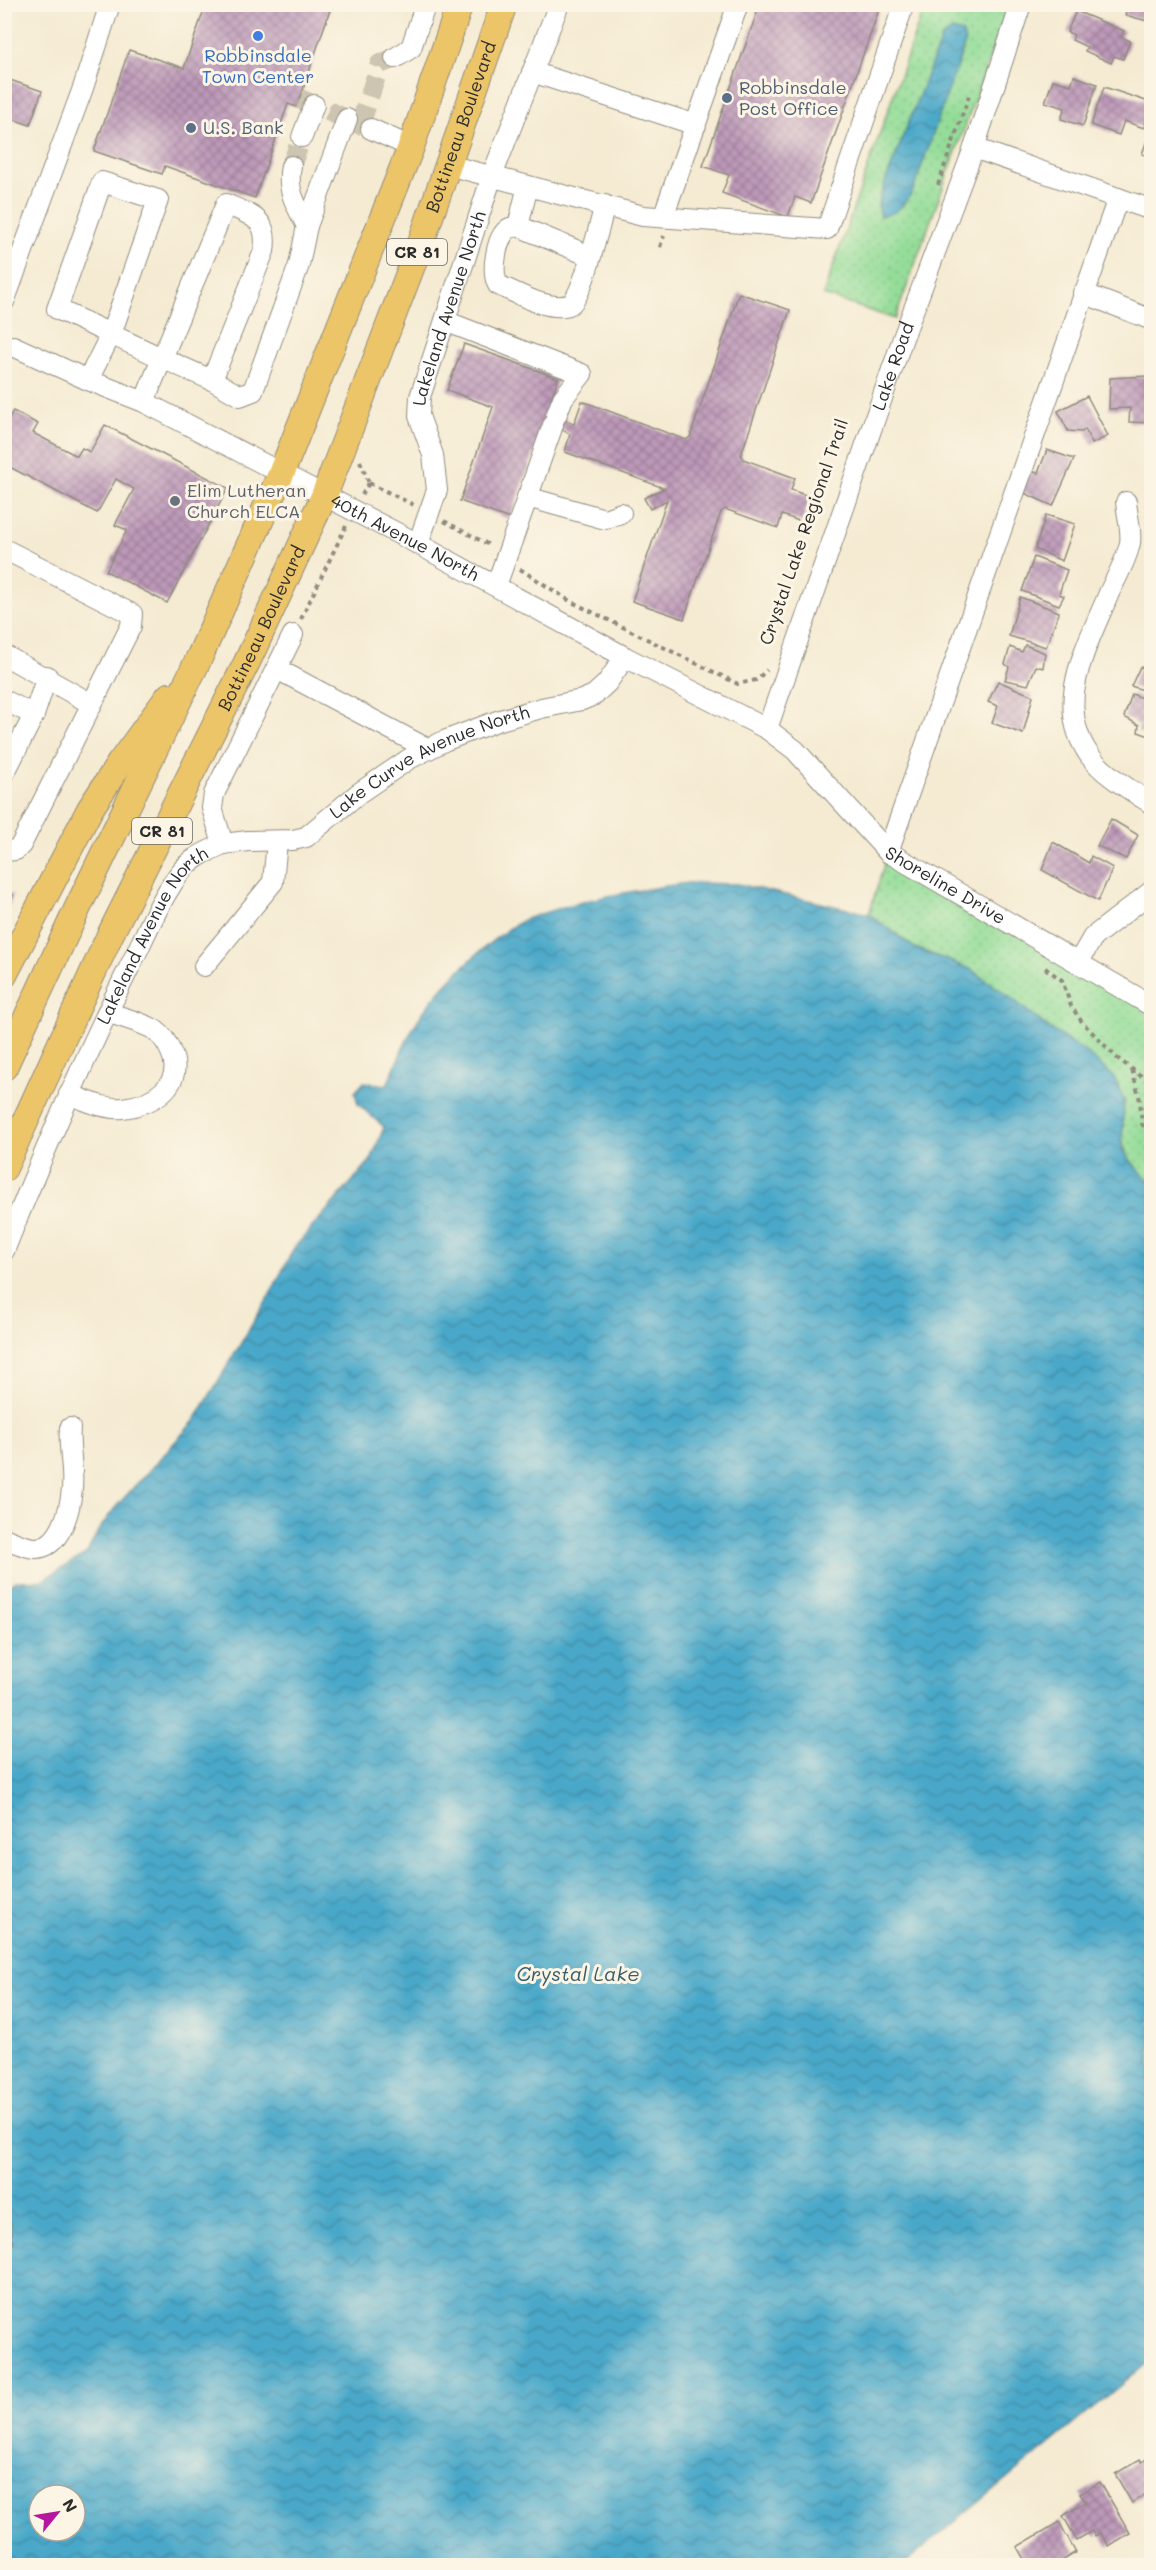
<svg xmlns="http://www.w3.org/2000/svg" width="1156" height="2570" font-family="Mali,sans-serif">
	<style>
		.grass { fill: url(#grass-dots); stroke: #608462; stroke-width: 1.5 }
		.water { fill: url(#water-waves); stroke: #3a6a7a; stroke-width: 1.5; fill-rule: evenodd }
		.building { fill: url(#building-cross-hatch) }
		.lines { fill: none; stroke-linecap: round; stroke-linejoin: round }
		.minor-tunnel { stroke: #cdc5b1; stroke-width: 20; stroke-dasharray: 20 10; stroke-linecap: butt }
		.minor-casing { stroke: #908b7f; stroke-width: 22 }
		.major-casing { stroke: #908b7f; stroke-width: 28 }
		.path { stroke: #908b7f; stroke-width: 4; stroke-dasharray: 4.5 4.5; stroke-linecap: butt }
		.minor { stroke: #fff; stroke-width: 20 }
		.major { stroke: #edc569; stroke-width: 26 }
		.shop-dot { fill: #3f7fe0; stroke: #fcf5e5; stroke-width: 2 }
		.service-dot { fill: #5c6f8a; stroke: #fcf5e5; stroke-width: 2 }
		.worship-dot { fill: #6b7280; stroke: #fcf5e5; stroke-width: 2 }
		.labels { text-anchor: middle; stroke-width: 6; stroke-linejoin: round; paint-order: stroke }
		.shield { fill: #fcf5e5; stroke: #6a6863; stroke-width: 1.5 }
		.shield-label { font-size: 16px; font-weight: bold; fill: #2b2b2b }
		.shop-label { font-size: 18px; fill: #366cbe; stroke: #fcf5e5 }
		.service-label { font-size: 18px; fill: #4e5e75; stroke: #fcf5e5; text-anchor: start }
		.street-label { font-size: 18px; fill: #2b2b2b; stroke: #fcf5e5 }
		.worship-label { font-size: 18px; fill: #5b616d; stroke: #fcf5e5; text-anchor: start }
		.water-label { font-size: 20px; font-style: italic; fill: #375d6a; stroke: #fcf5e5 }
	</style>
	<defs>
		<pattern id="grass-dots" width="8" height="8" patternUnits="userSpaceOnUse" patternTransform="scale(1.5)"><rect width="8" height="8" fill="#94dd99"/><path d="M2 2h.1M6 6h.1" fill="none" stroke="#80be84" stroke-width="1.8" stroke-linecap="round"/></pattern>
		<pattern id="water-waves" width="16" height="10" patternUnits="userSpaceOnUse" patternTransform="scale(1.5)"><rect width="16" height="10" fill="#4aa8c9"/><path d="M0 5q4-4 8 0t8 0" fill="none" stroke="#3e89a3"/></pattern>
		<pattern id="building-cross-hatch" width="8" height="8" patternUnits="userSpaceOnUse" patternTransform="scale(1.5)"><rect width="8" height="8" fill="#bd99b9"/><path d="M0 0l8 8M0 8l8-8" fill="none" stroke="#9a7d97"/></pattern>
	</defs>
	<rect width="100%" height="100%" fill="#fcf5e5"/>
	<filter id="ink" filterUnits="userSpaceOnUse"><feTurbulence type="fractalNoise" baseFrequency=".0167" numOctaves="2"/><feDisplacementMap in="SourceGraphic" scale="12" xChannelSelector="R" yChannelSelector="G"/><feConvolveMatrix kernelMatrix="1 2 1 2 8 2 1 2 1" color-interpolation-filters="sRGB"/></filter>
	<filter id="wash" filterUnits="userSpaceOnUse"><feTurbulence type="fractalNoise" baseFrequency=".008" numOctaves="4" result="noise"/><feDisplacementMap in="SourceGraphic" scale="24" xChannelSelector="R" yChannelSelector="G"/><feGaussianBlur stdDeviation="1.35" result="paint"/><feColorMatrix in="noise" values="0 0 0 0 0 0 0 0 0 0 0 0 0 0 0 0 0 1.4 0 .05"/><feComposite in="paint" operator="in"/></filter>
	<g filter="url(#wash)">
		<rect width="100%" height="100%" fill="#f5ebd3"/>
		<g class="grass">
			<polygon points="925,5 1009,5 895,319 823,295"/>
			<path d="M 888,852 L 1151,1006 L 1151,1182 C 1119,1153 1120,1142 1124,1100 L 1050,1029 L 1006,994 L 970,969 L 915,948 L 869,914 Z"/>
		</g>
		<g class="water">
			<path d="M 952,30 L 963,33 L 965,43 L 913,191 C 904,204 897,215 880,216 L 878,204 L 886,180 L 942,37 Z"/>
			<path d="M 688,883 L 737,884 L 869,914 L 915,948 L 970,969 L 1006,994 L 1050,1029 L 1084,1051 L 1114,1077 L 1124,1100 L 1122,1146 L 1130,1161 L 1151,1182 L 1151,2360 L 903,2565 L 5,2565 L 5,1588 L 15,1581 L 43,1580 L 87,1553 L 98,1531 L 114,1509 L 195,1420 L 268,1298 L 294,1248 L 371,1160 L 384,1127 L 358,1104 L 355,1092 L 364,1082 L 387,1085 C 398,1060 408,1033 424,1011 C 446,980 486,943 518,923 C 525,918 535,916 544,913 C 590,897 639,890 688,883 ZM 39,2495 L 75,2495 L 75,2531 L 39,2531 Z"/>
		</g>
		<g id="blocks">
			<g class="building">
				<polygon points="206,4 332,4 297,107 288,104 255,198 165,166 162,174 94,151 129,50 184,68"/>
				<polygon points="760,4 881,4 811,203 795,197 788,217 722,193 729,175 703,166"/>
				<polygon points="1128,4 1152,4 1151,22 1125,15"/>
				<polygon points="1076,11 1124,31 1121,37 1130,41 1123,59 1114,56 1111,63 1085,51 1087,47 1072,40 1074,35 1067,32"/>
				<polygon points="1074,76 1097,84 1083,126 1061,119 1065,108 1045,102 1053,80 1071,85"/>
				<polygon points="4,78 42,91 30,125 4,116"/>
				<polygon points="1104,87 1152,103 1144,128 1124,121 1119,135 1091,125"/>
				<polygon points="1152,126 1152,157 1142,154"/>
				<polygon points="4,189 11,191 5,209 4,209"/>
				<polygon points="739,293 790,310 741,455 743,459 795,478 791,490 811,497 802,522 782,515 778,528 725,509 721,512 684,619 632,601 667,500 650,509 644,498 664,488 565,452 570,434 546,421 510,519 460,501 493,407 447,390 464,344 558,378 548,411 574,424 582,401 686,440 690,437"/>
				<polygon points="1148,376 1150,399 1152,399 1152,423 1129,422 1130,408 1109,409 1110,378"/>
				<polygon points="1087,396 1108,436 1092,444 1085,429 1082,432 1068,431 1058,411"/>
				<polygon points="13,411 38,424 33,433 77,456 82,448 90,452 105,425 228,488 167,603 106,571 127,530 115,525 134,489 116,479 97,513 4,464 4,428"/>
				<polygon points="1047,450 1074,459 1053,506 1020,491 1027,470 1038,473"/>
				<polygon points="1046,515 1075,524 1062,561 1035,549"/>
				<polygon points="1034,557 1067,570 1059,594 1064,596 1059,605 1022,591"/>
				<polygon points="1020,597 1059,612 1046,647 1009,636"/>
				<polygon points="1025,645 1045,653 1043,668 1036,666 1028,685 1005,680 1009,667 1005,664 1010,647 1022,652"/>
				<polygon points="1152,661 1152,693 1131,686 1140,667 1148,669"/>
				<polygon points="998,681 1033,696 1023,734 992,723 998,706 988,702"/>
				<polygon points="1132,694 1152,702 1152,737 1138,732 1139,725 1124,717"/>
				<polygon points="1111,819 1138,835 1126,859 1097,846"/>
				<polygon points="1053,842 1089,863 1091,856 1113,868 1098,901 1042,870"/>
				<polygon points="4,892 13,895 5,916 4,916"/>
				<polygon points="1152,2456 1152,2489 1132,2503 1115,2474 1140,2459 1142,2462"/>
				<polygon points="1100,2482 1130,2533 1109,2546 1100,2533 1095,2536 1092,2531 1077,2540 1063,2516 1086,2502 1080,2494"/>
				<polygon points="1059,2522 1076,2552 1056,2564 1057,2566 1028,2566 1017,2547"/>
			</g>
		</g>
	</g>
	<g filter="url(#ink)">
		<use href="#blocks" fill-opacity="0" stroke="#908b7f" stroke-width="1.5"/>
		<g class="lines">
			<g class="minor-tunnel">
				<polyline points="300,99 363,126"/>
				<polyline points="360,125 380,64 395,58"/>
				<polyline points="291,166 302,137"/>
			</g>
			<defs>
				<g id="minor">
					<polyline points="395,58 411,48 424,9 423,4"/>
					<polyline points="532,72 696,125"/>
					<polyline points="371,129 411,147"/>
					<polyline points="302,137 314,105"/>
					<polyline points="974,148 1152,210"/>
					<polyline points="448,165 643,216 827,229 904,4"/>
					<path d="M 291,166 C 286,190 296,205 307,226"/>
					<polyline points="663,217 738,4"/>
					<polyline points="518,226 528,186"/>
					<path d="M 590,256 L 518,226 C 515,227 511,227 508,229 C 496,238 491,272 498,285 C 518,293 546,311 569,305 C 582,301 600,222 605,205"/>
					<polyline points="1083,293 1152,320"/>
					<polyline points="4,302 83,88 110,4"/>
					<polyline points="445,321 582,374 563,398 556,416"/>
					<path id="s1" d="M 4,349 L 13,346 L 88,380 L 144,402 L 418,544 L 625,657 L 767,729 L 795,750 L 888,852 L 1152,1006"/>
					<path d="M 88,380 L 111,334 L 158,200 L 102,182 L 57,309 C 109,333 159,358 212,380"/>
					<path d="M 144,402 L 226,204 C 252,216 269,218 264,251 L 212,380 L 240,396 L 253,391 L 299,265 L 307,226 L 347,119"/>
					<polyline points="527,497 605,519 621,513"/>
					<path d="M 1126,502 C 1127,514 1132,531 1130,543 C 1127,559 1116,578 1109,593 C 1088,645 1052,704 1090,756 C 1105,776 1131,790 1152,804"/>
					<path id="s2" d="M 418,544 L 437,490 L 433,455 L 419,416 L 420,397 L 492,176 L 559,4"/>
					<polyline points="4,549 132,614 131,626 21,845 16,850 4,851"/>
					<polyline points="496,586 553,425"/>
					<polyline points="4,655 90,703"/>
					<polyline points="277,669 428,749"/>
					<polyline points="4,700 34,715"/>
					<path id="s3" d="M 767,729 L 903,338 L 974,148 L 1021,4"/>
					<polyline points="4,774 34,715 47,676"/>
					<path id="s4" d="M 223,844 L 248,841 L 293,840 L 306,837 L 359,793 L 409,759 L 444,741 L 497,721 L 541,708 L 582,700 L 594,695 L 607,683 L 625,657"/>
					<polyline points="888,852 1118,198"/>
					<polyline points="1078,963 1093,937 1152,891"/>
					<polyline points="204,966 273,882 277,842"/>
					<path d="M 69,1094 C 85,1100 105,1110 123,1108 C 151,1105 186,1085 171,1052 C 168,1045 162,1035 155,1030 C 141,1022 123,1018 107,1012"/>
					<path id="s5" d="M 4,1251 C 42,1156 82,1063 127,972 C 143,941 162,893 184,868 C 195,856 209,851 223,844 L 212,808 L 214,794 L 293,635"/>
					<path d="M 4,1538 C 14,1542 26,1548 36,1548 C 61,1547 70,1510 72,1489 C 74,1468 68,1448 70,1428"/>
				</g>
				<g id="major">
					<polyline points="4,975 90,809 120,763 169,696"/>
					<polyline points="4,1067 79,905 200,656 281,474 411,147 460,4"/>
					<path id="s6" d="M 4,1168 L 110,935 L 247,662 L 324,496 L 424,234 L 504,4"/>
				</g>
			</defs>
			<use href="#minor" class="minor-casing"/>
			<use href="#major" class="major-casing"/>
			<g class="path">
				<polyline points="938,185 970,93"/>
				<polyline points="660,247 664,236"/>
				<polyline points="360,461 369,483"/>
				<polyline points="369,483 414,505"/>
				<polyline points="362,495 369,483"/>
				<polyline points="444,521 491,546"/>
				<polyline points="520,569 570,601 738,684 756,680 767,670"/>
				<polyline points="301,619 346,526"/>
				<polyline points="1045,968 1062,980 1071,1006 1082,1022 1117,1058 1152,1084"/>
				<polyline points="1132,1070 1140,1100 1142,1124 1152,1140"/>
				<polyline points="4,2177 12,2244 4,2273"/>
			</g>
			<use href="#minor" class="minor"/>
			<use href="#major" class="major"/>
		</g>
	</g>
	<circle class="shop-dot" cx="258" cy="36" r="6"/>
	<g class="service-dot">
		<circle cx="727" cy="98" r="6"/>
		<circle cx="191" cy="128" r="6"/>
	</g>
	<circle class="worship-dot" cx="175" cy="501" r="6"/>
	<g class="labels">
		<g class="shield">
			<rect x="387" y="239" width="60" height="26" rx="4.5"/>
			<rect x="132" y="818" width="60" height="26" rx="4.5"/>
		</g>
		<g class="shield-label">
			<text x="417" y="258">CR 81</text>
			<text x="162" y="837">CR 81</text>
		</g>
		<g class="shop-label">
			<text x="258" y="62">Robbinsdale<tspan x="258" dy="21">Town Center</tspan></text>
		</g>
		<g class="service-label">
			<text x="739" y="94">Robbinsdale<tspan x="739" dy="21">Post Office</tspan></text>
			<text x="203" y="134">U.S. Bank</text>
		</g>
		<g class="street-label">
			<text dy="6" stroke="none"><textPath href="#s6" startOffset="1138">Bottineau Boulevard</textPath></text>
			<text dy="6" stroke="none"><textPath href="#s2" startOffset="246">Lakeland Avenue North</textPath></text>
			<text dy="6" stroke="none"><textPath href="#s3" startOffset="384">Lake Road</textPath></text>
			<text transform="translate(804 532) rotate(-71)" y="6">Crystal Lake Regional Trail</text>
			<text dy="6" stroke="none"><textPath href="#s1" startOffset="446">40th Avenue North</textPath></text>
			<text dy="6" stroke="none"><textPath href="#s6" startOffset="598">Bottineau Boulevard</textPath></text>
			<text dy="6" stroke="none"><textPath href="#s4" startOffset="230">Lake Curve Avenue North</textPath></text>
			<text dy="6" stroke="none"><textPath href="#s1" startOffset="1095">Shoreline Drive</textPath></text>
			<text dy="6" stroke="none"><textPath href="#s5" startOffset="350">Lakeland Avenue North</textPath></text>
		</g>
		<g class="worship-label">
			<text x="187" y="497">Elim Lutheran<tspan x="187" dy="21">Church ELCA</tspan></text>
		</g>
		<g class="water-label">
			<text x="578" y="1981">Crystal Lake</text>
		</g>
	</g>
	<rect width="1156" height="2570" fill="none" stroke="#fcf5e5" stroke-width="24"/>
	<g transform="translate(57 2513) rotate(60)"><circle r="28" fill="#fcf5e5" stroke="#a8a49b" stroke-width="1.5"/>
	<path d="M0-4.5L10 22L0 15L-10 22Z" fill="#b5179e"/>
	<text y="-9" font-size="16" font-weight="bold" text-anchor="middle" fill="#2b2b2b">N</text>
	</g>
</svg>
